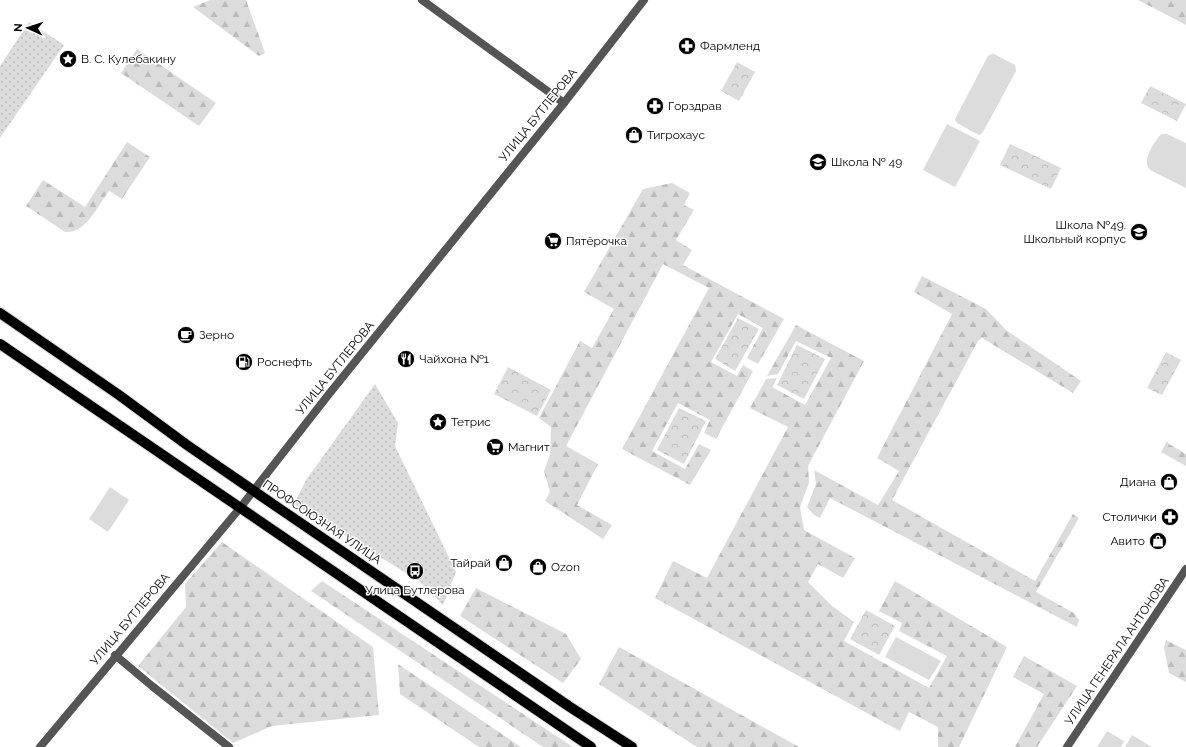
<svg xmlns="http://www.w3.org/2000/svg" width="1186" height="747" font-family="Raleway,sans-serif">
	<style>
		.grass { fill: url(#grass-dots) }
		.forest { fill: url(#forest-firs) }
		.park { fill: url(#park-crowns) }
		.garden { fill: #dcdcdc }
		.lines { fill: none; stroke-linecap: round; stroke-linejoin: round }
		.primary-casing { stroke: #dbdbdb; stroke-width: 12 }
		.minor { stroke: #555; stroke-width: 8 }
		.tertiary { stroke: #555; stroke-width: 8 }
		.primary { stroke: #000; stroke-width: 10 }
		.labels { text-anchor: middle; stroke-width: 3; stroke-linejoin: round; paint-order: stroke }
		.poi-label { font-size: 12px; fill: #000; stroke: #fff; text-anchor: start }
		.street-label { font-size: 12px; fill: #000; stroke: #fff }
	</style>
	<defs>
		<pattern id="grass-dots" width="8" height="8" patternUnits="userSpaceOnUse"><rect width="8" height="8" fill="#dcdcdc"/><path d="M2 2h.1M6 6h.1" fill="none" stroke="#bbb" stroke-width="1.8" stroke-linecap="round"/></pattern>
		<pattern id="forest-firs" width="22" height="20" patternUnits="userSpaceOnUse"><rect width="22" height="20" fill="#dcdcdc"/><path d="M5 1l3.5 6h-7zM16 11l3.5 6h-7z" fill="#bbb"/></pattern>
		<pattern id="park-crowns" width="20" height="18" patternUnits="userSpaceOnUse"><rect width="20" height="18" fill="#dcdcdc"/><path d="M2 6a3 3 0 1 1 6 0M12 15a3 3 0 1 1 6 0" fill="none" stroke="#bbb"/></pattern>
	</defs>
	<rect width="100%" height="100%" fill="#fff"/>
	<g class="grass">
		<polygon points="29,22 64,45 0,138 0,66"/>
		<polygon points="375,384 398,423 395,446 456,572 443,605 419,581 294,504 306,480"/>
	</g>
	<g class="forest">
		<polygon points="210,0 246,0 265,53 259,56 193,7"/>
		<polygon points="1138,0 1186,0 1186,25"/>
		<polygon points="137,49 216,103 199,126 121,73"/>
		<path d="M 127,142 L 150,157 L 122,199 L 109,191 C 98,205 86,234 65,232 L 26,206 L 43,180 L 85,207 Z"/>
		<polygon points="672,183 690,193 684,205 694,210 676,240 692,250 683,265 784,319 758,364 747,358 763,328 738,314 711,362 737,376 743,365 753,371 716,439 704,433 710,420 678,403 652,451 685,469 699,444 711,450 690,485 622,449 709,288 663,264 566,446 598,464 577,505 612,525 603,539 545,501 550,492 544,471 550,455 551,427 539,418 580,341 592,348 614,309 584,292 643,189"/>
		<polygon points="922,276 986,309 1006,330 1081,381 1073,393 982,338 978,341 892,500 1035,581 1073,514 1079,518 1036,592 1074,613 1079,620 1077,627 830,498 820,518 814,515 807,507 816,484 814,470 878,505 899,471 877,458 952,314 914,292"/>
		<polygon points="796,325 864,361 808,466 809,483 800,507 804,530 855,558 843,578 818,564 808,582 831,605 854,622 844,641 929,688 947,656 899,631 902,623 879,611 895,581 1007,647 959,747 938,747 938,727 909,712 900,731 655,598 673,561 707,578 788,427 750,408 766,379 777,378 772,387 805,405 831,358 796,341 778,374 767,376"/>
		<polygon points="1167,441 1169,444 1186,454 1186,466 1161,452"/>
		<polygon points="222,542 373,647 379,715 272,726 233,743 138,666 186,607 185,584"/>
		<polygon points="322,581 573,747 543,747 311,591"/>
		<polygon points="476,588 566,634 581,659 563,683 460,616"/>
		<polygon points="1166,640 1186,650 1186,682 1169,673 1164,648"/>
		<polygon points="619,647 799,747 697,747 599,684"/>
		<polygon points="1024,656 1077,686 1037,747 1015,747 1044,694 1013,677"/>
		<polygon points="398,664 521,747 479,747 400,694"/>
	</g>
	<g class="park">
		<polygon points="737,62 755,72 739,101 721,91"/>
		<polygon points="1150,86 1186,104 1177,121 1141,103"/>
		<polygon points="1010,144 1061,168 1051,189 1000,165"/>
		<polygon points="738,318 759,329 735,371 715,359"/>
		<polygon points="797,345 825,359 804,399 777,385"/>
		<polygon points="1166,352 1181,360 1162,395 1147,388"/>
		<polygon points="508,367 551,390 537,416 494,394"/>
		<polygon points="679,408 706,421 684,464 657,450"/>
		<polygon points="866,610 895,626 879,655 850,639"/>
	</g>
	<g class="garden">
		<polygon points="991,54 994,54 1015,65 1016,71 983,132 980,135 977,134 957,123 955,121 956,117 988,56"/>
		<polygon points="947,124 980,141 955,187 923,170"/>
		<path d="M 1162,134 L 1167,134 L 1186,143 L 1186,188 L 1150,170 C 1148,167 1146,164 1147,160 C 1147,154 1157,137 1162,134 Z"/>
		<polygon points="110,487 129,500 108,532 89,519"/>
		<polygon points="896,637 941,661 929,680 885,657"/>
		<polygon points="1107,731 1124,741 1121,747 1097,747"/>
		<polygon points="1132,735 1152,747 1125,747"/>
	</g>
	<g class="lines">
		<defs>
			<g id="primary">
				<polyline points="0,313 119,395 187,445 283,511 570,707 632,747"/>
				<polyline points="0,344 591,747"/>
			</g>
		</defs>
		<use href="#primary" class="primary-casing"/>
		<g class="minor">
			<polyline points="422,0 564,103"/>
			<polyline points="115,655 152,686 229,747"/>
			<polyline points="1067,747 1186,569"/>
		</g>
		<polyline class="tertiary" points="40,747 240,508 329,394 564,103 644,0"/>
		<use href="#primary" class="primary"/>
	</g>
	<defs>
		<symbol id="pharmacy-disc" viewBox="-11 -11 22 22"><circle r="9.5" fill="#000" stroke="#fff"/><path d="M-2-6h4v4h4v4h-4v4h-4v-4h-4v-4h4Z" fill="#fff"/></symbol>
		<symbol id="sight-disc" viewBox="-11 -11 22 22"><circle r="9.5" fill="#000" stroke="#fff"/><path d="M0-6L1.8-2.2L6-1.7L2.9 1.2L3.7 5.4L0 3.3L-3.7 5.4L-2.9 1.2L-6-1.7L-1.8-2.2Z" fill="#fff"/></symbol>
		<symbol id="shop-disc" viewBox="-11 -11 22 22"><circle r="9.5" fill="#000" stroke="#fff"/><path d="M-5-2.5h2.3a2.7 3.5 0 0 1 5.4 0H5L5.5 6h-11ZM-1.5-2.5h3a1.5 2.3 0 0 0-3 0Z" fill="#fff"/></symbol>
		<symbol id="school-disc" viewBox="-11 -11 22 22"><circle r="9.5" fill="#000" stroke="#fff"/><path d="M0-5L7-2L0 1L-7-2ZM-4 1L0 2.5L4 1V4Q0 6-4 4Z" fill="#fff"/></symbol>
		<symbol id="supermarket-disc" viewBox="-11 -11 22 22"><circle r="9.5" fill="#000" stroke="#fff"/><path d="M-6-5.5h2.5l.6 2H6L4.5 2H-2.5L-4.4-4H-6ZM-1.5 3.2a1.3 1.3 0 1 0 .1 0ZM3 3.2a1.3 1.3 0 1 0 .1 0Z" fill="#fff"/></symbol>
		<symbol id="cafe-disc" viewBox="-11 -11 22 22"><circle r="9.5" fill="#000" stroke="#fff"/><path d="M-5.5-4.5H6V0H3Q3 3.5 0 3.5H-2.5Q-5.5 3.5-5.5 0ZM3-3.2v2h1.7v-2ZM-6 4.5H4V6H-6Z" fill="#fff"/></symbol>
		<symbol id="restaurant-disc" viewBox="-11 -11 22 22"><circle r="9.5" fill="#000" stroke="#fff"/><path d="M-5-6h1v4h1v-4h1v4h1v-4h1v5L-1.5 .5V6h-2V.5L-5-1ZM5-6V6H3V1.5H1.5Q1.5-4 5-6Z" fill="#fff"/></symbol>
		<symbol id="fuel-disc" viewBox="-11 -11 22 22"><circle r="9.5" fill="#000" stroke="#fff"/><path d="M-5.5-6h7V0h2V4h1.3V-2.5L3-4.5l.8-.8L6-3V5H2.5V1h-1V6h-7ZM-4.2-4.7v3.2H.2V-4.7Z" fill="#fff"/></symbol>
		<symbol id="bus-disc" viewBox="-11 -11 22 22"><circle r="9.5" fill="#000" stroke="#fff"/><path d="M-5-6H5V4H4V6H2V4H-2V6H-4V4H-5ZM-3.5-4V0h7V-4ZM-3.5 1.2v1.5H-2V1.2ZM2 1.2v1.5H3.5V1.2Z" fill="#fff"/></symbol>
	</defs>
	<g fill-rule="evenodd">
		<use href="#pharmacy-disc" x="677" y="36" width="20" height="20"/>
		<use href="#sight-disc" x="58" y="49" width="20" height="20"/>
		<use href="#pharmacy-disc" x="645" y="96" width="20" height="20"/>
		<use href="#shop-disc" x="624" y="125" width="20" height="20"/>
		<use href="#school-disc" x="808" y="152" width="20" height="20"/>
		<use href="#school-disc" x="1129" y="222" width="20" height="20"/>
		<use href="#supermarket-disc" x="543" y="231" width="20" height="20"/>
		<use href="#cafe-disc" x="176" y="325" width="20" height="20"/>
		<use href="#restaurant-disc" x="396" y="349" width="20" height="20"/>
		<use href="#fuel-disc" x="234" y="352" width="20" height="20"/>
		<use href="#sight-disc" x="428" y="412" width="20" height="20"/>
		<use href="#supermarket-disc" x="485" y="437" width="20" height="20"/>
		<use href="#shop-disc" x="1159" y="472" width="20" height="20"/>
		<use href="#pharmacy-disc" x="1160" y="507" width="20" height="20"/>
		<use href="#shop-disc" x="1148" y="531" width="20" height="20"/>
		<use href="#shop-disc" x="494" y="553" width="20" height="20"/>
		<use href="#shop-disc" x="528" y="557" width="20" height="20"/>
		<use href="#bus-disc" x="405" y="561" width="20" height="20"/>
	</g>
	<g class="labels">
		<g class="poi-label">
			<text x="700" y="50">Фармленд</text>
			<text x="81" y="63">В. С. Кулебакину</text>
			<text x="668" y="110">Горздрав</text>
			<text x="647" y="139">Тигрохаус</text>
			<text x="831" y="166">Школа № 49</text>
			<text x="1126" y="229" text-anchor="end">Школа №49.<tspan x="1126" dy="14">Школьный корпус</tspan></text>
			<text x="566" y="245">Пятёрочка</text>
			<text x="199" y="339">Зерно</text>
			<text x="419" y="363">Чайхона №1</text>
			<text x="257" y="366">Роснефть</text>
			<text x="451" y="426">Тетрис</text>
			<text x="508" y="451">Магнит</text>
			<text x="1156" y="486" text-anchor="end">Диана</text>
			<text x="1157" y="521" text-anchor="end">Столички</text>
			<text x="1145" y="545" text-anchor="end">Авито</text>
			<text x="491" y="567" text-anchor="end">Тайрай</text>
			<text x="551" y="571">Ozon</text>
			<text x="415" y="594" text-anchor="middle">Улица Бутлерова</text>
		</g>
		<g class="street-label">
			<text transform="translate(538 115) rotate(-51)" y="4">УЛИЦА БУТЛЕРОВА</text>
			<text transform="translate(335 368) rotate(-51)" y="4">УЛИЦА БУТЛЕРОВА</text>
			<text transform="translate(322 522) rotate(34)" y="4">ПРОФСОЮЗНАЯ УЛИЦА</text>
			<text transform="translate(130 619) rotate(-50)" y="4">УЛИЦА БУТЛЕРОВА</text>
			<text transform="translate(1117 651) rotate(-56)" y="4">УЛИЦА ГЕНЕРАЛА АНТОНОВА</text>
		</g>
	</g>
	<g transform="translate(28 28) rotate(273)" stroke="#ffffff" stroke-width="3" paint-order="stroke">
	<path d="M0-3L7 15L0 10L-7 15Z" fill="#000000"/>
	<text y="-6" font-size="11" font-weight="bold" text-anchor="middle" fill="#000000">N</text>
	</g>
</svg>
